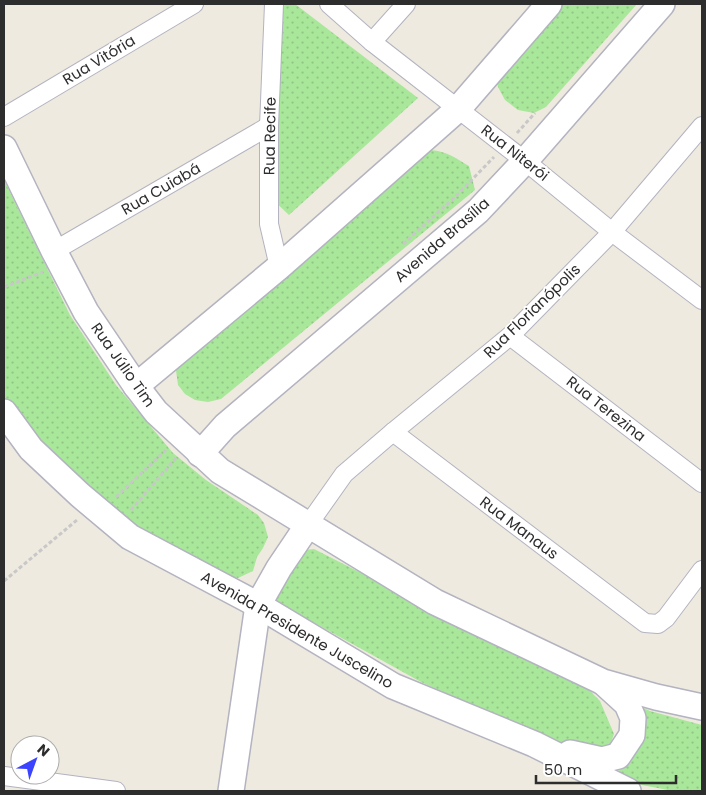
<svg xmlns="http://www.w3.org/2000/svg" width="706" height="795" font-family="Poppins,sans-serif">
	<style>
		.park { fill: url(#park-dots) }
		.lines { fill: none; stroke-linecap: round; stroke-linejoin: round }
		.street-casing { stroke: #b3b3c1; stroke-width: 20 }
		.secondary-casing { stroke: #b3b3c1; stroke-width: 28 }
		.path { stroke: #c8c8c8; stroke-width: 3; stroke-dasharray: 4 2.5; stroke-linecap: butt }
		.street { stroke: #fff; stroke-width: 18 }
		.secondary { stroke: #fff; stroke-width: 25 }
		.labels { text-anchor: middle; stroke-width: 4; stroke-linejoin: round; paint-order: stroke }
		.street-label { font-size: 15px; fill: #2d2d2d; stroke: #fff }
	</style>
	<defs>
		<pattern id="park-dots" width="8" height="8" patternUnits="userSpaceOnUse" patternTransform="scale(1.25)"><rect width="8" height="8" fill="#a9e79a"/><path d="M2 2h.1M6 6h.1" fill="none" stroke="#92c685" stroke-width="1.8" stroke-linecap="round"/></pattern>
	</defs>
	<rect width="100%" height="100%" fill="#efeadf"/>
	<g class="park">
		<polygon points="282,4 295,4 418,98 289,215 270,197"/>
		<polygon points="557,4 637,4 546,107 534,113 518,110 505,100 498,87 495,74"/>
		<path d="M 425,150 C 445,150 452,156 469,166 L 475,190 L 221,399 L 208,402 L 195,400 L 185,394 L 178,385 L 175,363 Z"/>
		<polygon points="4,180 70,315 116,385 173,453 206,480 258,515 264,523 268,537 263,548 257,557 253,571 238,578 221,575 135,530 85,493 4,402"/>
		<polygon points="314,549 586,687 600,701 614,734 609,748 585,756 421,682 273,600 296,551"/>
		<polygon points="637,705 650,711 702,725 702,791 673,791 642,785 615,773 630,763 640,742"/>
	</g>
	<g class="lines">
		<defs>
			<g id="street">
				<polyline points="274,4 269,126 269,224 279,267"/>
				<polyline points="329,4 372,42 525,161 612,232 702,300"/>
				<polyline points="372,42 406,4"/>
				<polyline points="4,117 194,4"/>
				<polyline points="54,251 269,126"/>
				<polyline points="510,336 702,483"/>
				<polyline points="393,432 645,623 658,624 666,618 702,570"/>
				<polyline points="308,525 344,474 393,432 510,336 612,232 702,126"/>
				<polyline points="4,776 116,791"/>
			</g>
			<g id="secondary">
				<polyline points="4,148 54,251 86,312 136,386 156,412 220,471 435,602 603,682 656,697 702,707"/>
				<polyline points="136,386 279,267 458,109 549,4"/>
				<polyline points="4,412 31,449 80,495 130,537 258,605 393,686 534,744 628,791"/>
				<polyline points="200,454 225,426 478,211 525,161 662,4"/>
				<polyline points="570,753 602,760 618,756 632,735 633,718 627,704 604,683"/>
				<polyline points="231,791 258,605 279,568 308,525"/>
			</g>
		</defs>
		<use href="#street" class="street-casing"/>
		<use href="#secondary" class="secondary-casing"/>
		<g class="path">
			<polyline points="517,133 535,113"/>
			<polyline points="403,244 455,197 494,157"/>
			<polyline points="4,287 43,272"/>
			<polyline points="116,497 166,450"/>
			<polyline points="131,510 176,458"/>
			<polyline points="4,581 77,520"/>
		</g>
		<use href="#street" class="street"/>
		<use href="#secondary" class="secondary"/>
	</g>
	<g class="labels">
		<g class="street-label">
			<text transform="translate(99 60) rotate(-31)" y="5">Rua Vitória</text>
			<text transform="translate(270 136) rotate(-89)" y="5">Rua Recife</text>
			<text transform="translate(515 153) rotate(38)" y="5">Rua Niterói</text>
			<text transform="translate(161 189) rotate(-30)" y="5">Rua Cuiabá</text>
			<text transform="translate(442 240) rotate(-41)" y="5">Avenida Brasília</text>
			<text transform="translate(532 311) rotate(-44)" y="5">Rua Florianópolis</text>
			<text transform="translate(123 365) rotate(55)" y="5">Rua Júlio Tim</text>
			<text transform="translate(606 409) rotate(38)" y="5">Rua Terezina</text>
			<text transform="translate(519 528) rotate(37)" y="5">Rua Manaus</text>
			<text transform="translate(297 630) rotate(30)" y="5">Avenida Presidente Juscelino</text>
		</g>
	</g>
	<rect width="706" height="795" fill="none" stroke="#2d2d2d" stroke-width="10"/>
	<g transform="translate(35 760) rotate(41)"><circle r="24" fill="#ffffff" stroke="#ababab"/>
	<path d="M0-4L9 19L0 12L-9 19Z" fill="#3c43ff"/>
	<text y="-8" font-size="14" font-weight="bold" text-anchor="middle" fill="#2d2d2d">N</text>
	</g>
	<path d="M536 775v8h140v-8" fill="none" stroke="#2d2d2d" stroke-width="2.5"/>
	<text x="544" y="775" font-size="15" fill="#2d2d2d" stroke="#ffffff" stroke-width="4" paint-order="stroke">50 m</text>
</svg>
